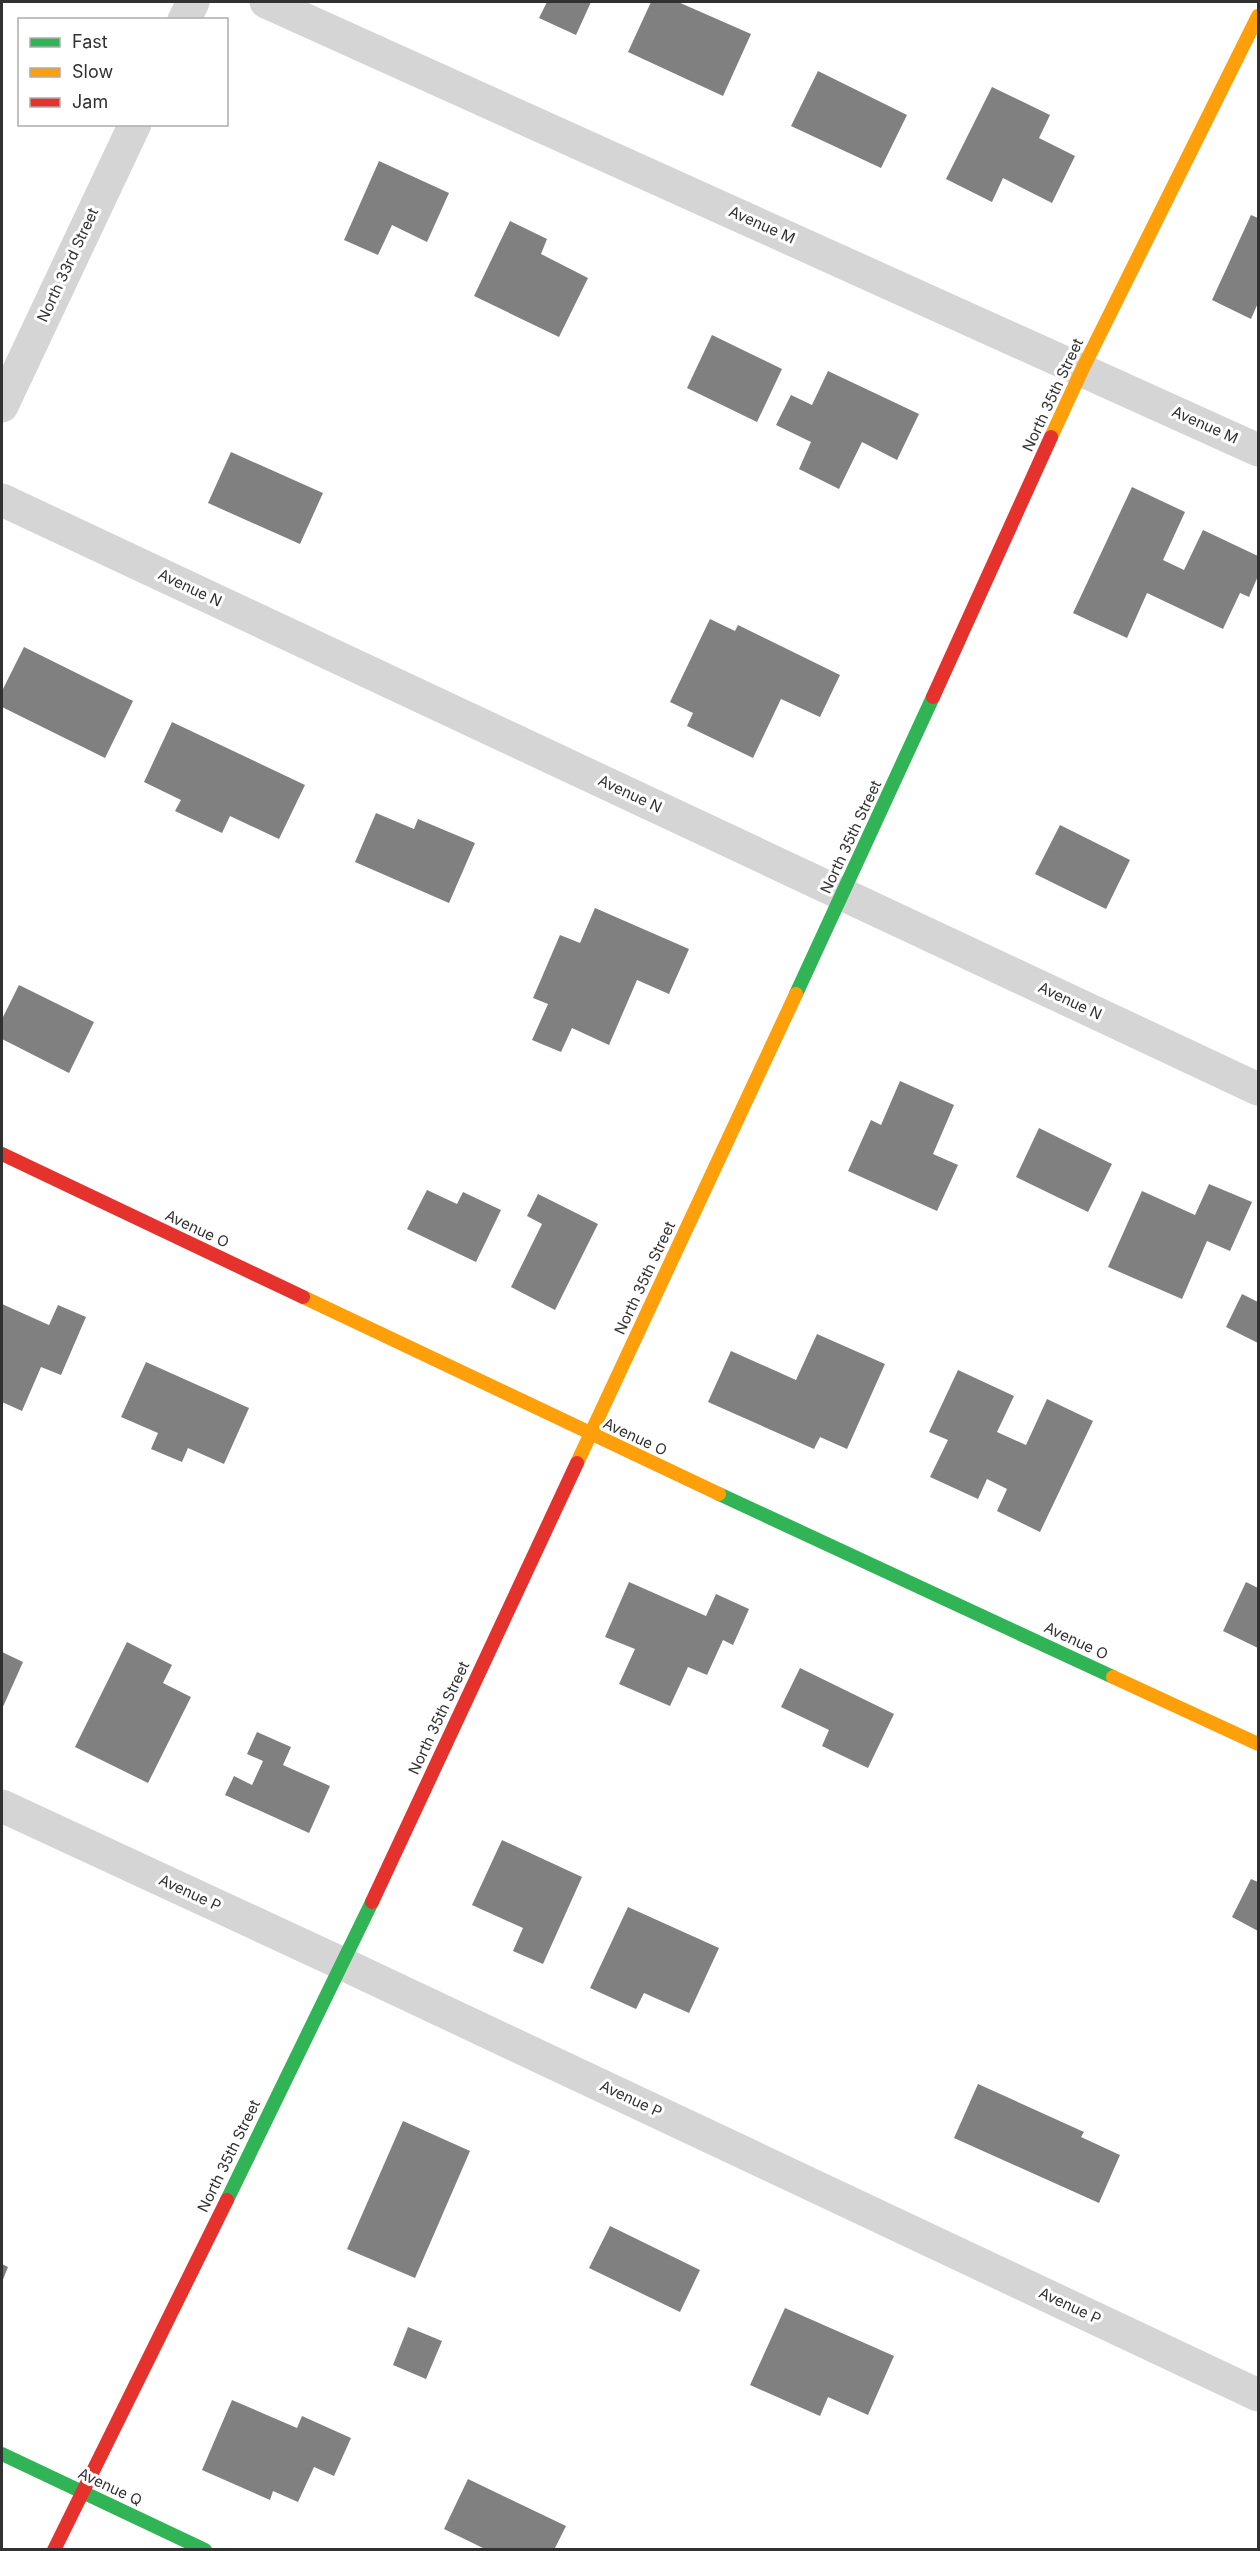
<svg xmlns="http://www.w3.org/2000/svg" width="1260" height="2551" font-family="Inter,sans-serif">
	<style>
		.building { fill: #808080 }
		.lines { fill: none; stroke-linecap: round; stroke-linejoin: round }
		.street { stroke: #d5d5d5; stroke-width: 33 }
		.fast { stroke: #30b455; stroke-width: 14 }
		.slow { stroke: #ff9f0a; stroke-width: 14 }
		.jam { stroke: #e5322d; stroke-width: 14 }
		.labels { text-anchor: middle; stroke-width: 6; stroke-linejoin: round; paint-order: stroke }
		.street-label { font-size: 15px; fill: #313131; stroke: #fff }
	</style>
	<rect width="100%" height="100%" fill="#fff"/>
	<g class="building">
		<polygon points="547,2 591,2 576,35 539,18"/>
		<polygon points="651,2 678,2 751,34 723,96 628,52"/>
		<polygon points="818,71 907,115 881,168 791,126"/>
		<polygon points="992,87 1050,115 1039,138 1075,156 1052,203 1003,178 992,202 946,179"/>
		<polygon points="379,161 449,193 427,242 392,225 378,255 344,240"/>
		<polygon points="1251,215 1258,218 1258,303 1251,319 1212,300"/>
		<polygon points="510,221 547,239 541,254 588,278 559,337 474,296"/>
		<polygon points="712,335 782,369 757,422 687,388"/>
		<polygon points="828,371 919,414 897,460 862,442 839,489 799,469 811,442 776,425 791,395 812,405"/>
		<polygon points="231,452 323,493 300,544 208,503"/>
		<polygon points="1132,487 1185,512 1163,560 1184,570 1203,530 1258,556 1258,576 1249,597 1240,593 1223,629 1147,593 1127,638 1073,613"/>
		<polygon points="710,619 735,631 738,625 840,675 820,717 781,699 753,758 687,726 693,713 670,702"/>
		<polygon points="24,647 133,701 105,758 2,707 2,691"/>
		<polygon points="172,722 305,785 279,839 230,816 222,833 175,811 181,800 144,782"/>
		<polygon points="376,813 414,829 418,819 475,843 449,903 355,862"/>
		<polygon points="1060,825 1130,860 1106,909 1035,874"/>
		<polygon points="595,908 689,949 669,994 637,980 609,1045 572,1028 561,1052 532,1040 548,1004 533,998 560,935 580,943"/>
		<polygon points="19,985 94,1022 69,1073 2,1039 2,1019"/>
		<polygon points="900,1081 954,1105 933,1154 958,1165 937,1211 848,1171 871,1120 881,1125"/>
		<polygon points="1039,1128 1112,1164 1088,1212 1016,1177"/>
		<polygon points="1209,1184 1252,1202 1230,1251 1207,1241 1182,1299 1108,1267 1142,1191 1195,1215"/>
		<polygon points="427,1190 457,1204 463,1192 501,1210 476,1262 407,1229"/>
		<polygon points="538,1194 598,1224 555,1310 511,1287 542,1224 527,1216"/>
		<polygon points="1242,1294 1258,1302 1258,1343 1226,1327"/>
		<polygon points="2,1304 49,1325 58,1305 86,1317 61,1375 41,1367 22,1411 2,1402"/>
		<polygon points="817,1334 885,1364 847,1449 820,1437 814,1449 708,1402 731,1351 796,1380"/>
		<polygon points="146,1362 249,1408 224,1464 188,1448 182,1462 151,1449 158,1433 121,1417"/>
		<polygon points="958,1370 1014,1396 997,1432 1026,1445 1047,1399 1093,1421 1040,1532 997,1511 1007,1489 987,1479 978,1499 930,1477 948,1440 929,1432"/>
		<polygon points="629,1582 706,1616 716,1594 749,1609 733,1645 723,1640 707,1675 688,1667 670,1706 619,1684 635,1649 605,1637"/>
		<polygon points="1246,1582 1258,1588 1258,1648 1223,1631"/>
		<polygon points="127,1642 172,1665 163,1683 191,1697 148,1783 75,1747"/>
		<polygon points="2,1652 23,1662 2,1709"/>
		<polygon points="800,1668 894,1714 868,1768 822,1746 829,1730 781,1707"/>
		<polygon points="257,1732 291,1747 283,1765 330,1786 309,1833 225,1795 234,1776 252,1785 263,1761 247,1754"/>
		<polygon points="502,1840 582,1877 543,1964 513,1951 523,1928 472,1905"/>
		<polygon points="1251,1879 1258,1882 1258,1931 1232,1917"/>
		<polygon points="628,1907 719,1948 689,2013 644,1993 636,2009 590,1988"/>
		<polygon points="978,2084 1084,2132 1081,2137 1120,2155 1099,2203 954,2138"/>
		<polygon points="403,2121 470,2151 415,2278 347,2249"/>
		<polygon points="610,2226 700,2270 680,2312 589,2268"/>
		<polygon points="2,2264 8,2267 2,2282"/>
		<polygon points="785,2308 894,2356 868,2415 828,2397 820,2416 750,2385"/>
		<polygon points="408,2327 442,2341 426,2379 393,2365"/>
		<polygon points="232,2400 297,2428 302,2416 351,2438 334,2476 314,2467 298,2502 273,2491 270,2500 202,2470"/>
		<polygon points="468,2479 566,2526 554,2550 487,2550 444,2529"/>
	</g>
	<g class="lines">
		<g class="street">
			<polyline points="266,2 1258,450"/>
			<polyline points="184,20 193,2"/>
			<polyline points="2,406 135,124"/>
			<polyline points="2,500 1258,1089"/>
			<polyline points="2,1806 343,1964 1258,2395"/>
		</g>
		<g class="fast">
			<polyline points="796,994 933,697"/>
			<polyline points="719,1494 1113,1677"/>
			<polyline points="227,2200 372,1902"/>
			<polyline points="2,2454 205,2550"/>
		</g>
		<g class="slow">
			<polyline points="1051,437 1082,370 1258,16"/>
			<polyline points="303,1297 719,1494"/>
			<polyline points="577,1463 796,994"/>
			<polyline points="1113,1677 1258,1744"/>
		</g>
		<g class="jam">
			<polyline points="933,697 1051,437"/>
			<polyline points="2,1154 303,1297"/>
			<polyline points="372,1902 577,1463"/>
			<polyline points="54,2550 227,2200"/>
		</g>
	</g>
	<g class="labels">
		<g class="street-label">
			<text transform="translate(762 225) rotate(24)" y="5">Avenue M</text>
			<text transform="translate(68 265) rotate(-65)" y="5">North 33rd Street</text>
			<text transform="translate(1053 395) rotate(-65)" y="5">North 35th Street</text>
			<text transform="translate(1205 425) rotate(24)" y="5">Avenue M</text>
			<text transform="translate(190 588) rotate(25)" y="5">Avenue N</text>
			<text transform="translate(630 794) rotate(25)" y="5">Avenue N</text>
			<text transform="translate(851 837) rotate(-65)" y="5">North 35th Street</text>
			<text transform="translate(1070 1001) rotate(25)" y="5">Avenue N</text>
			<text transform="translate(197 1229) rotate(25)" y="5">Avenue O</text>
			<text transform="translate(645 1278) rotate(-65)" y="5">North 35th Street</text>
			<text transform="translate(635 1437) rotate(25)" y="5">Avenue O</text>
			<text transform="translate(1076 1641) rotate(25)" y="5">Avenue O</text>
			<text transform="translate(439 1718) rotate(-65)" y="5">North 35th Street</text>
			<text transform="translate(190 1893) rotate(25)" y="5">Avenue P</text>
			<text transform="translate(631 2099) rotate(25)" y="5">Avenue P</text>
			<text transform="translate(229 2156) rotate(-64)" y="5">North 35th Street</text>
			<text transform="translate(1070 2306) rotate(25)" y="5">Avenue P</text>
			<text transform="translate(110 2487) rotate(25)" y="5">Avenue Q</text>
		</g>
	</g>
	<rect width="1260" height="2551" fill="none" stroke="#313131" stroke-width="6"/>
	<rect x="18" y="18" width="210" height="108" fill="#ffffff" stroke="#adadad" stroke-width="1.5"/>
	<rect x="30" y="38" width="30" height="9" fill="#30b455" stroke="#adadad" stroke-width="1.5"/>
	<text x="72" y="48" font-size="18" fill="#313131">Fast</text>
	<rect x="30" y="68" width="30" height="9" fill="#ff9f0a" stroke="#adadad" stroke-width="1.5"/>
	<text x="72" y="78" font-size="18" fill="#313131">Slow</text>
	<rect x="30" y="98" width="30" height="9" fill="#e5322d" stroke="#adadad" stroke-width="1.5"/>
	<text x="72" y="108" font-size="18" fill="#313131">Jam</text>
</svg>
